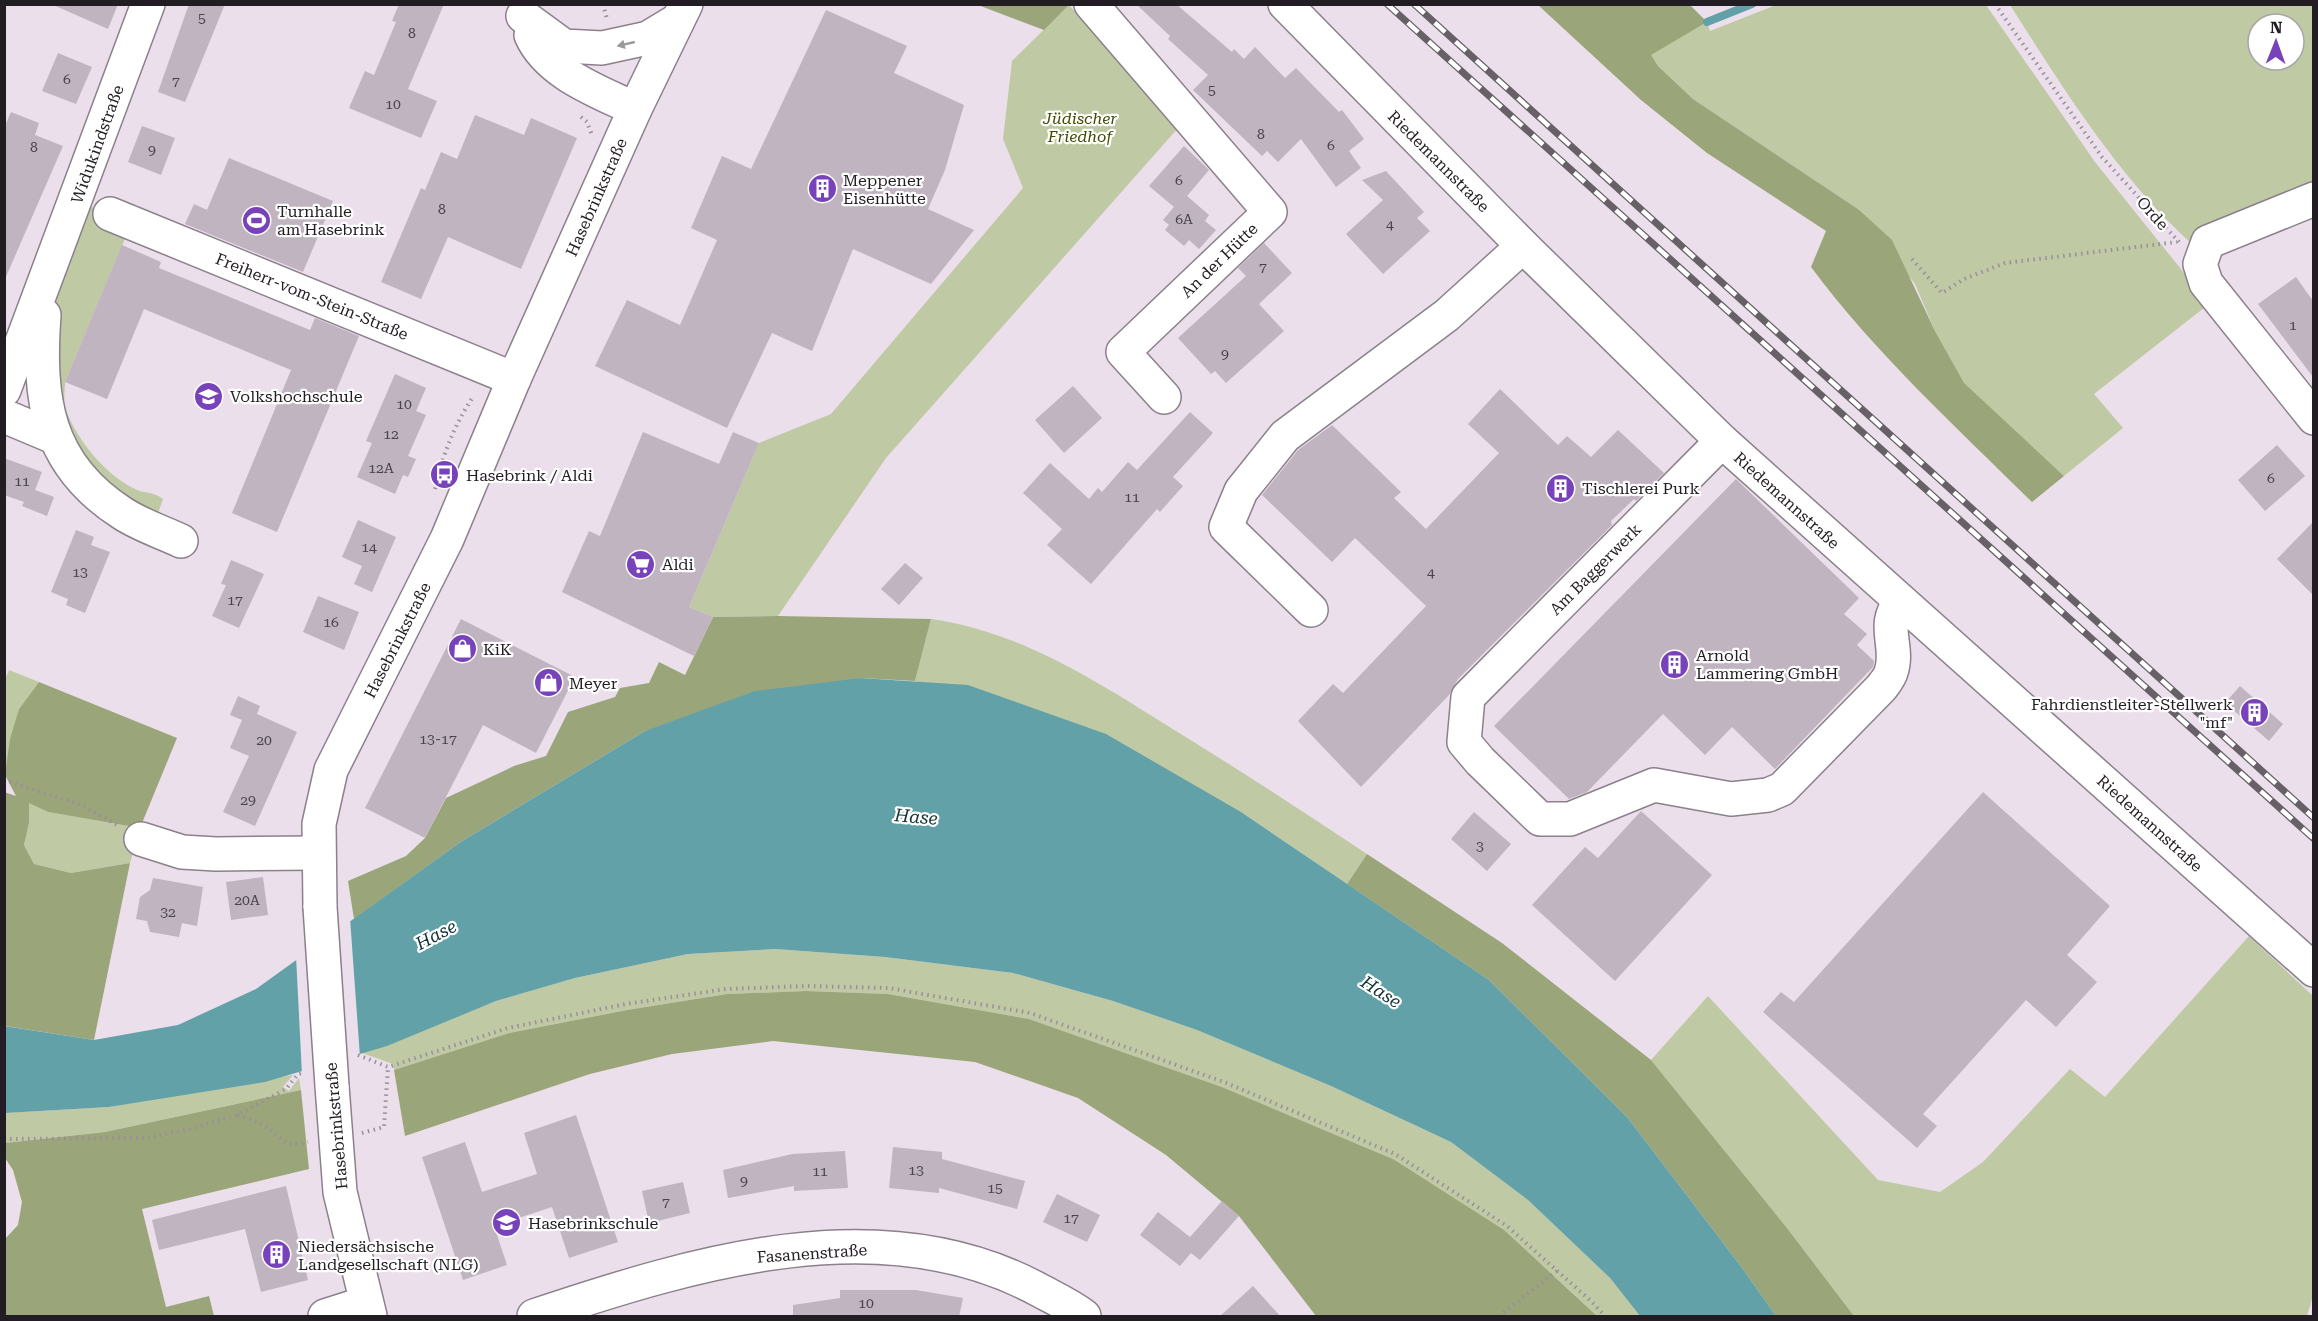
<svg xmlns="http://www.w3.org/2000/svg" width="2318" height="1321" font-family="'Roboto Serif',serif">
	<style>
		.green { fill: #bfcaa4; fill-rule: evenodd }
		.forest { fill: #9aa679 }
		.water { fill: #63a1a9 }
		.pier { fill: #ebdfeb }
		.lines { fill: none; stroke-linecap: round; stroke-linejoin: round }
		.stream { stroke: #63a1a9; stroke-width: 8 }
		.building { fill: #bfb4c0 }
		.minor-casing { stroke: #8b808b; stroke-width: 36 }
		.path { stroke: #998f99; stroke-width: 4; stroke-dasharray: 1.5 4.5; stroke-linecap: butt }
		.minor { stroke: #fff; stroke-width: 33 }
		.rail-casing { stroke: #676067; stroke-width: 7 }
		.rail { stroke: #fff; stroke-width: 4.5; stroke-dasharray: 14; stroke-linecap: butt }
		.minor-bridge-casing { stroke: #8b808b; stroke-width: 36; stroke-linecap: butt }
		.minor-bridge { stroke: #fff; stroke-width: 33 }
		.oneway { fill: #9c999c }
		.labels { text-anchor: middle; stroke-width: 4.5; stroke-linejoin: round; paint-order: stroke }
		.number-label { font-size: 14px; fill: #49434a }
		.park-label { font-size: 16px; font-style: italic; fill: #414d00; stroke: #fff }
		.street-label { font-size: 16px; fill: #221d22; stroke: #fff }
		.poi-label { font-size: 16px; fill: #221d22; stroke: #fff; text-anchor: start }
		.water-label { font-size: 18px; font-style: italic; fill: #123236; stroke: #fff }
	</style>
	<rect width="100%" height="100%" fill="#ebdfeb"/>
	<g class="green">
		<polygon points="1069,5 1179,127 886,458 778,616 713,617 689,607 759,443 831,414 1023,188 1003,139 1012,61"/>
		<polygon points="1776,5 1986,5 2095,162 2209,304 2094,394 2123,428 2064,476 1964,384 1935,331 1915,284 1858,209 1693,99 1658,66 1650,55 1707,22 1710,31"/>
		<path d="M 2010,5 L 2313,5 L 2313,191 L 2192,244 C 2118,177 2063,88 2010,5 ZM 2258,24 L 2294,24 L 2294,60 L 2258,60 Z"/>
		<path d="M 84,204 L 132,222 L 65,382 C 65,391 63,402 66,410 C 77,440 105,474 133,488 C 143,494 153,491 163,499 L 157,516 L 129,504 L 69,446 L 50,350 L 57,289 Z"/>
		<path d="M 931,619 C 1023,632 1099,683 1176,731 C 1241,771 1304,812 1367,854 L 1347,884 L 1241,812 L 915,681 Z"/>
		<polygon points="9,670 39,682 19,709 5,773 4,682"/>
		<polygon points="29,802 48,812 140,828 130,863 71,873 34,864 24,845 29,823"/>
		<polygon points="2249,936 2313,996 2314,1292 2307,1316 1854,1316 1787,1228 1651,1060 1708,996 1878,1180 1940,1192 1983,1162 2070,1069 2105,1097"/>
		<polygon points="775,949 885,957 1013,973 1113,1001 1197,1030 1331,1086 1451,1142 1528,1200 1610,1278 1640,1316 1597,1316 1553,1275 1393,1159 1222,1087 1029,1019 888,994 806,991 727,994 627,1010 509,1033 394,1070 393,1064 362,1053 496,1001 575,978 688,954"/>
		<polygon points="293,1075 283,1087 289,1091 299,1078 301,1090 105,1132 5,1143 4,1113 109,1107"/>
	</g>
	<g class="forest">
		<polygon points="978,5 1069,4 1069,5 1044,30"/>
		<path d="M 1538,5 L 1690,5 L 1707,22 L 1651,55 L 1658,66 L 1693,99 L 1858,209 L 1892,240 L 1935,331 L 1964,383 L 2064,476 L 2032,502 C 1956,427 1875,353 1811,267 L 1826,231 L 1707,153 L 1641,100 Z"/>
		<polygon points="778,616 931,619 915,681 861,678 645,731 462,841 354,919 348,881 406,856 425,838 446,798 514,766 546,756 568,712 615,697 620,688 649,683 659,662 685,675 713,617"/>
		<polygon points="39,682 177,738 140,828 48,812 29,803 29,823 24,845 34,864 71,873 130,863 94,1040 5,1026 4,792 16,796 5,775 10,739 19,709"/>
		<polygon points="1367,854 1502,943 1651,1060 1787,1228 1854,1316 1776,1316 1740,1265 1627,1117 1489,980 1347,884"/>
		<polygon points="806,991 888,994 1029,1019 1222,1087 1393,1159 1504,1230 1597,1316 1316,1316 1239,1216 1166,1155 1078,1098 975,1062 773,1041 672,1054 590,1074 405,1136 394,1070 509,1033 627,1010 727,994"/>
		<polygon points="301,1090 309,1169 142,1209 166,1307 209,1296 214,1316 5,1316 5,1239 18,1225 22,1202 13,1170 5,1158 5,1143 105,1132"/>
	</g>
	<polygon class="water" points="861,678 968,685 1106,734 1241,812 1489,980 1627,1117 1740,1265 1776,1316 1640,1316 1610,1278 1528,1200 1451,1142 1331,1086 1197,1030 1113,1001 1013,973 885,957 775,949 688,954 575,978 496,1001 387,1046 265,1082 109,1107 5,1113 4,1026 94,1040 178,1025 256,989 462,841 645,731 755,691"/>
	<polygon class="pier" points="350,918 360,1057 302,1075 296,956"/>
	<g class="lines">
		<polyline class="stream" points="1707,22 1752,4"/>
	</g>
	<g class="building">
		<polygon points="51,4 118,4 108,29"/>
		<polygon points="189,4 225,4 185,102 158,92"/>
		<polygon points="399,4 444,4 408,89 437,101 421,138 349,108 365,71 374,75 396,22 392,21"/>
		<polygon points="1136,4 1176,4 1232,52 1234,49 1244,59 1255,47 1285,78 1296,68 1339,112 1342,110 1364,139 1349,151 1361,168 1336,187 1301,139 1278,162 1267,151 1262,156 1193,90 1208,75 1168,39 1170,36"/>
		<polygon points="826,10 907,46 894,73 964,105 945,170 928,209 974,230 931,284 853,249 812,351 772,333 727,428 595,366 627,300 680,325 717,240 691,228 722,156 751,169"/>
		<polygon points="58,53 92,67 76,104 42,91"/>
		<polygon points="11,112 39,123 35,135 63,146 5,279 4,128"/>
		<polygon points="475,115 524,135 531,118 577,138 521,269 448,237 421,299 381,282 421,188 425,190 441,152 457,159"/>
		<polygon points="142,126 175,138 161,175 128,162"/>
		<polygon points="1184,146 1209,170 1187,196 1209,215 1205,221 1216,230 1199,249 1189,240 1184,246 1165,230 1169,225 1163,220 1174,207 1149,186"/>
		<polygon points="229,158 333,201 303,272 185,224 194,204 207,210"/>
		<polygon points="1386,171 1424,212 1417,218 1430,231 1383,274 1346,234 1383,200 1362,180"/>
		<polygon points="1264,243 1292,273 1259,304 1284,331 1226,383 1215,371 1211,374 1178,338 1246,276 1238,268"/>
		<polygon points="122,245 161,262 159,268 310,330 315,318 359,336 277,532 232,513 291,370 144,309 107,399 65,382"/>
		<polygon points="2296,277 2313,301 2313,377 2258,304"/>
		<polygon points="395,374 426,388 416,411 426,415 408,456 416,459 408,477 403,475 395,494 357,477 372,443 366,441"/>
		<polygon points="1073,386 1102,418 1064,453 1035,420"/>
		<polygon points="1500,389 1558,445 1567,436 1591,457 1618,430 1664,473 1636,501 1634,499 1611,521 1612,525 1458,679 1449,695 1361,787 1298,721 1333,684 1343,693 1426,606 1355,538 1332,562 1262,495 1298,450 1332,425 1401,492 1394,498 1426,529 1499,453 1468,424"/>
		<polygon points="1190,412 1213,433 1173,477 1183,486 1160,512 1157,509 1091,584 1047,545 1062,529 1023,493 1050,463 1089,499 1098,488 1102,492 1128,462 1137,470"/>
		<polygon points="643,432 719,464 733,432 759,443 689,607 713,617 694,656 562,592 589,531 600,536"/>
		<polygon points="2277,445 2305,476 2265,511 2238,480"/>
		<polygon points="4,458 42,472 35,490 54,497 47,516 22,506 24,502 4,495"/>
		<polygon points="1736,479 1859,598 1844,614 1867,634 1857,645 1874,661 1873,667 1775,769 1732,727 1705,755 1663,714 1587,792 1569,799 1494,726"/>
		<polygon points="358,520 396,537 372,592 354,584 362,566 342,557"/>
		<polygon points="2313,522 2313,595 2277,559"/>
		<polygon points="76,530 94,537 91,545 110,552 85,613 66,605 68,599 51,592"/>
		<polygon points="231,560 264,574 239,628 212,616 226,585 221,584"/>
		<polygon points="905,563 923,578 899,605 881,589"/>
		<polygon points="318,596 359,612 344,650 303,632"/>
		<polygon points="461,619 575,677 536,753 483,725 425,838 365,808"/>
		<polygon points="2240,686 2283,724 2269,741 2225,703"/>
		<polygon points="238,696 260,706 257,714 297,732 255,826 223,812 249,756 230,748 242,720 230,715"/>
		<polygon points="1983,792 2110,906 2067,955 2097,982 2056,1027 2026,1000 1923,1114 1937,1126 1917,1148 1763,1012 1781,992 1794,1002"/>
		<polygon points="1641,811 1712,875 1615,981 1532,905 1585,847 1598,858"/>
		<polygon points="1474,812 1511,844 1487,871 1451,839"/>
		<polygon points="263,877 268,915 231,920 226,882"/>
		<polygon points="153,878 203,887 197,926 182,923 179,937 150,932 147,921 136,919 140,897 150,890"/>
		<polygon points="576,1115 618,1242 569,1258 552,1207 494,1226 507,1265 463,1280 422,1157 465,1142 482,1192 537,1174 524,1133"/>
		<polygon points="893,1147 942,1152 942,1159 1025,1181 1017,1209 939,1188 939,1193 889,1188"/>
		<polygon points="845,1151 848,1188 794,1191 794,1186 728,1198 723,1170 792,1154"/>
		<polygon points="683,1182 690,1213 649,1223 642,1191"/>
		<polygon points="286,1186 308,1280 261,1292 245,1229 159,1250 152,1220"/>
		<polygon points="1057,1194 1100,1215 1087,1242 1043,1222"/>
		<polygon points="1222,1201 1239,1216 1200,1260 1191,1253 1180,1266 1140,1235 1158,1212 1190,1237"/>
		<polygon points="1253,1286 1281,1317 1219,1317"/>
		<polygon points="840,1290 916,1290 963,1298 959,1317 793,1317 793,1305 840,1298"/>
	</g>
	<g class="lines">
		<defs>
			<g id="minor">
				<polyline points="1091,4 1270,212 1123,352 1164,397"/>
				<polyline points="1285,4 1523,246 1722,441 2314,970"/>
				<polyline points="523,16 564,46 602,48 648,38 678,20"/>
				<path d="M 531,35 C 548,74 600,92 635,109"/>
				<polyline points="2314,199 2208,242 2200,264 2206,283 2314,418"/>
				<polyline points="110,214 514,379"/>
				<path d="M 44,315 C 38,399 46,464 122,513 C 140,525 162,532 181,541"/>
				<polyline points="4,390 148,4"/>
				<polyline points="4,416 54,437"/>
				<path d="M 1722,441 L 1468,697 L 1464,742 L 1480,761 L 1540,819 L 1570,819 L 1654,785 L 1731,799 L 1768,795 L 1782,789 L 1881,688 C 1884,684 1890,677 1891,672 C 1900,647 1880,624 1901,602"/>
				<polyline points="1311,610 1226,527 1241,491 1285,436 1447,315 1523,246"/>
				<polyline points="141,839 182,852 216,854 317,853"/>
				<polyline points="320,907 319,824 331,770 447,539 514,379 635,109 686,4"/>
				<polyline points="332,1086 340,1192 370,1316"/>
				<polyline points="325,1316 366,1303"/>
				<path d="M 534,1316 C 693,1263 883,1204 1041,1291 C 1056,1299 1071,1306 1084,1316"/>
			</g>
		</defs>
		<use href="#minor" class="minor-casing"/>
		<g class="path">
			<polyline points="603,4 607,19"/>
			<polyline points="1995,4 2102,157 2179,242"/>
			<polyline points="581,117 587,122 592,135"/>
			<polyline points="1912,259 1942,293 1964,279 2005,263 2177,242"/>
			<path d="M 435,489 C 442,457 454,425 473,397"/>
			<polyline points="4,780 82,805 117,825"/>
			<polyline points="358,1055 388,1067 508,1028 626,1004 726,989 806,986 889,988 1030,1013 1224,1082 1395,1154 1507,1226 1591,1301 1605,1316"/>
			<path d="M 238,1115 C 247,1118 257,1121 265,1126 C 283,1138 283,1149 308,1142"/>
			<polyline points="362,1133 384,1127 388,1067"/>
			<polyline points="4,1139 146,1138 190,1129 237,1115 286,1089 298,1074 305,1072"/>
			<polyline points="1499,1316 1557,1271"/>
		</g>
		<use href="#minor" class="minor"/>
		<defs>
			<g id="rail">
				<polyline points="1387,4 2314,839"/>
				<polyline points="1414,4 2314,818"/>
			</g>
		</defs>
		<use href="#rail" class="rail-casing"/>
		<use href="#rail" class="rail"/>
		<defs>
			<polyline id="minor-bridge" points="320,907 332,1086"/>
		</defs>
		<use href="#minor-bridge" class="minor-bridge-casing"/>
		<use href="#minor-bridge" class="minor-bridge"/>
	</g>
	<defs><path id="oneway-solid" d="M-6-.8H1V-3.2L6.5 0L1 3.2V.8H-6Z" transform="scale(1.5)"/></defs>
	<use class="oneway" href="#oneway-solid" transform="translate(626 44) rotate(167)"/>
	<defs>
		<symbol id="building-disc" viewBox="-11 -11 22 22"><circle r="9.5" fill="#7843ba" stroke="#fff"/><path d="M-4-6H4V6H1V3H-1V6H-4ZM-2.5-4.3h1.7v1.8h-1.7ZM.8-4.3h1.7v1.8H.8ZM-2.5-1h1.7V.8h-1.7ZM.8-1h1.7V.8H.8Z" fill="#fff"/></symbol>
		<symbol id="stadium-disc" viewBox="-11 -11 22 22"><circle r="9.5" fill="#7843ba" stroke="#fff"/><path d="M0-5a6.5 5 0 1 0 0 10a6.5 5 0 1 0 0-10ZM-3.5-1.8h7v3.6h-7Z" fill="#fff"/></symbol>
		<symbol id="university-disc" viewBox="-11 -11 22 22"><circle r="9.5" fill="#7843ba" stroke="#fff"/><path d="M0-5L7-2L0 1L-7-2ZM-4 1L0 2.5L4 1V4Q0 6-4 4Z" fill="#fff"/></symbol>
		<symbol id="bus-disc" viewBox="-11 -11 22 22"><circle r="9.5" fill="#7843ba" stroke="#fff"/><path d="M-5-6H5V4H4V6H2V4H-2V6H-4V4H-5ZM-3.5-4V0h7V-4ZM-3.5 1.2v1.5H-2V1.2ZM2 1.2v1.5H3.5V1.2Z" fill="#fff"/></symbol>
		<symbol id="supermarket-disc" viewBox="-11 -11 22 22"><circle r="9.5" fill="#7843ba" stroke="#fff"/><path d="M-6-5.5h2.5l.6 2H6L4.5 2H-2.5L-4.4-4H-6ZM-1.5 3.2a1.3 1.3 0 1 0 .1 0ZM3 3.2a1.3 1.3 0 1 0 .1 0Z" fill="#fff"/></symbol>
		<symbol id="shop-disc" viewBox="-11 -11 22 22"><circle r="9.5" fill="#7843ba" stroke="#fff"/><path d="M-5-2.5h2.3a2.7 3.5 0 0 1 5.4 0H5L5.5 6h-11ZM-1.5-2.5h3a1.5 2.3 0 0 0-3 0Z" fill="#fff"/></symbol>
		<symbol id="school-disc" viewBox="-11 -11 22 22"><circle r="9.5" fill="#7843ba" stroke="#fff"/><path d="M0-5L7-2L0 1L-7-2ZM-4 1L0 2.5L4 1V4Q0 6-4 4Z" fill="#fff"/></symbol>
	</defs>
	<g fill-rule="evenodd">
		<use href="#building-disc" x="806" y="172" width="33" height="33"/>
		<use href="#stadium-disc" x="240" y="204" width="33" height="33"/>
		<use href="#university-disc" x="192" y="380" width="33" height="33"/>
		<use href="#bus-disc" x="428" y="458" width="33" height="33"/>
		<use href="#building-disc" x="1544" y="472" width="33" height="33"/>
		<use href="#supermarket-disc" x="624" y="548" width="33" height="33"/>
		<use href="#shop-disc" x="446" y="632" width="33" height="33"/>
		<use href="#building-disc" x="1658" y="648" width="33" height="33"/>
		<use href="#shop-disc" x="532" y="666" width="33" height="33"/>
		<use href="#building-disc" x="2238" y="696" width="33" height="33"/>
		<use href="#school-disc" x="490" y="1206" width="33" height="33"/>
		<use href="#building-disc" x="260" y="1238" width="33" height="33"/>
	</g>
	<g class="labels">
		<g class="number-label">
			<text x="202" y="23">5</text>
			<text x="412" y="38">8</text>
			<text x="67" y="84">6</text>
			<text x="176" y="86">7</text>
			<text x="1212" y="95">5</text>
			<text x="393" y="109">10</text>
			<text x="1261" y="139">8</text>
			<text x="1331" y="150">6</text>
			<text x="34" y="152">8</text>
			<text x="152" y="155">9</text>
			<text x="1179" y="185">6</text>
			<text x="442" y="214">8</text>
			<text x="1184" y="224">6A</text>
			<text x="1390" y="229">4</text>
			<text x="1263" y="272">7</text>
			<text x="2293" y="330">1</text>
			<text x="1225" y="359">9</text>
			<text x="404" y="409">10</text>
			<text x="391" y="439">12</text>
			<text x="381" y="473">12A</text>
			<text x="2271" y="483">6</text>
			<text x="22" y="486">11</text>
			<text x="1132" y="502">11</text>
			<text x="369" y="552">14</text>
			<text x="80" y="577">13</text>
			<text x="1431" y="577">4</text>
			<text x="235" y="605">17</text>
			<text x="331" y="627">16</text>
			<text x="438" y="744">13-17</text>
			<text x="264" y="745">20</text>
			<text x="248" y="805">29</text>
			<text x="1480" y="851">3</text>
			<text x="247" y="905">20A</text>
			<text x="168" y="917">32</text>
			<text x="916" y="1175">13</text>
			<text x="820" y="1176">11</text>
			<text x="744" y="1186">9</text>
			<text x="995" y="1193">15</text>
			<text x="666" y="1207">7</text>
			<text x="1071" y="1223">17</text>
			<text x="866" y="1308">10</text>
		</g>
		<g class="park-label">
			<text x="1080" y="124">Jüdischer<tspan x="1080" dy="18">Friedhof</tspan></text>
		</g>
		<g class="street-label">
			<text transform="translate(97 144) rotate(-70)" y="6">Widukindstraße</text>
			<text transform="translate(1439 161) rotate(45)" y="6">Riedemannstraße</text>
			<text transform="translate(596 197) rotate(-66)" y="6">Hasebrinkstraße</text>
			<text transform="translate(2153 213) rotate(48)" y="6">Orde</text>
			<text transform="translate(1219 260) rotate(-44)" y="6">An der Hütte</text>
			<text transform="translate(312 296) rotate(22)" y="6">Freiherr-vom-Stein-Straße</text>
			<text transform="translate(1787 500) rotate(42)" y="6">Riedemannstraße</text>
			<text transform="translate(1595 569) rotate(-45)" y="6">Am Baggerwerk</text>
			<text transform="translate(397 640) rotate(-63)" y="6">Hasebrinkstraße</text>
			<text transform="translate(2150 823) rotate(42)" y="6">Riedemannstraße</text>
			<text transform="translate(336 1126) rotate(-95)" y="6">Hasebrinkstraße</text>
			<text transform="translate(812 1253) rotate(-4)" y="6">Fasanenstraße</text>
		</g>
		<g class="poi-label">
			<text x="843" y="186">Meppener<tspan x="843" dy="18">Eisenhütte</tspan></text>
			<text x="277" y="217">Turnhalle<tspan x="277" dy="18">am Hasebrink</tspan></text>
			<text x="230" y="402">Volkshochschule</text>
			<text x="466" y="481">Hasebrink / Aldi</text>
			<text x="1582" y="494">Tischlerei Purk</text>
			<text x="662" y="570">Aldi</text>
			<text x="483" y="655">KiK</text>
			<text x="1696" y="661">Arnold<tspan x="1696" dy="18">Lammering GmbH</tspan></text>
			<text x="569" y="689">Meyer</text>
			<text x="2233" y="710" text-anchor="end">Fahrdienstleiter-Stellwerk<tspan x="2233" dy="18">"mf"</tspan></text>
			<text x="528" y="1229">Hasebrinkschule</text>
			<text x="298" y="1252">Niedersächsische<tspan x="298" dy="18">Landgesellschaft (NLG)</tspan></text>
		</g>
		<g class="water-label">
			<text transform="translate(916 817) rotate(5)" y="6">Hase</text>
			<text transform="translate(436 935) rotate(-28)" y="6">Hase</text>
			<text transform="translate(1381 992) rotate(33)" y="6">Hase</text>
		</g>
	</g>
	<rect width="2318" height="1321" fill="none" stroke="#221d22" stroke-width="12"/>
	<g transform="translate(2276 42) rotate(1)"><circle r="28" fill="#ffffff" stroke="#a7a5a7" stroke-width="1.5"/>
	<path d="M0-4.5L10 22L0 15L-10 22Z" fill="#7843ba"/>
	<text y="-9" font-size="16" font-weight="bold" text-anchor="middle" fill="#221d22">N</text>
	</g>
</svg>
